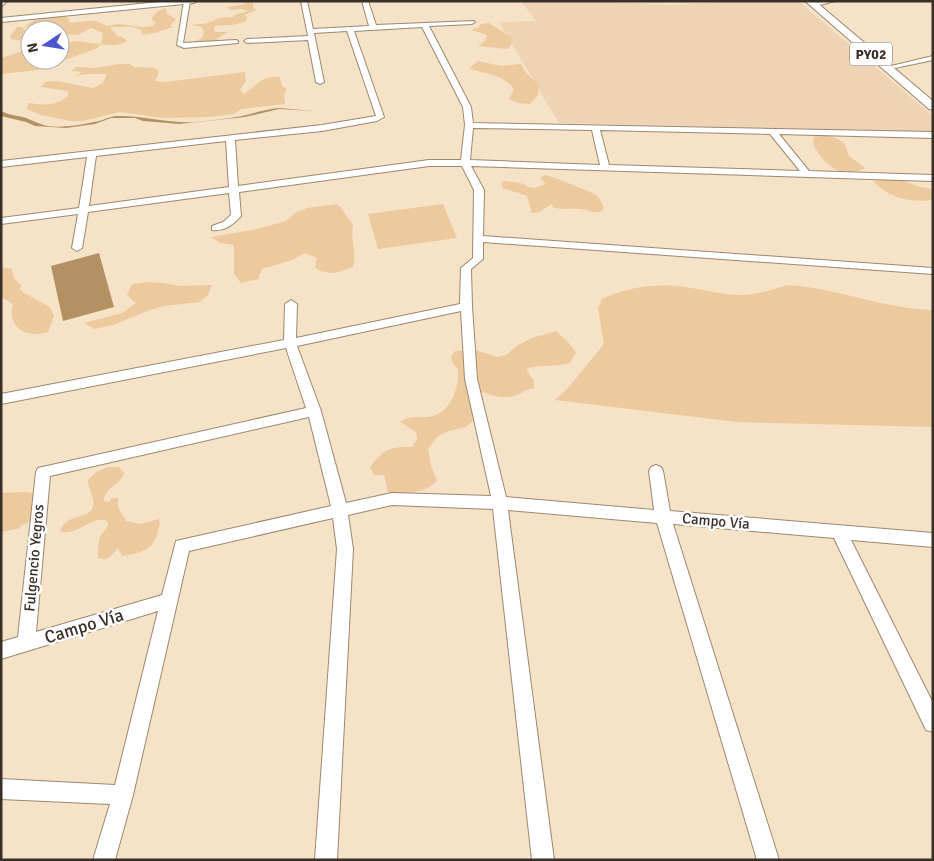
<svg xmlns="http://www.w3.org/2000/svg" width="934" height="861" font-family="Signika,sans-serif">
	<style>
		.built { fill: #eed4b4 }
		.green { fill: #ecca9e; fill-rule: evenodd }
		.water { fill: #b49163 }
		.lines { fill: none; stroke-linecap: round; stroke-linejoin: round }
		.minor-casing { stroke: #9b8870; stroke-width: 2 }
		.major-casing { stroke: #9b8870; stroke-width: 2 }
		.highway-casing { stroke: #9b8870; stroke-width: 2 }
		.minor { fill: #fff; fill-rule: evenodd }
		.major { fill: #fff; fill-rule: evenodd }
		.highway { fill: #fff; fill-rule: evenodd }
		.labels { text-anchor: middle; stroke-width: 5; stroke-linejoin: round; paint-order: stroke }
		.shield { fill: #fff; stroke: #746f68; stroke-width: 1 }
		.shield-label { font-size: 14px; font-weight: bold; fill: #393127 }
		.street-label { font-size: 15px; fill: #393127; stroke: #fff }
		.near-street-label { font-size: 18px; fill: #393127; stroke: #fff }
	</style>
	<rect width="100%" height="100%" fill="#f6e2c7"/>
	<polygon class="built" points="521,1 591,1 671,5 737,1 798,1 933,116 933,133 559,123 499,22 536,21"/>
	<g class="green">
		<path d="M 245,1 L 253,3 L 253,7 L 256,10 L 245,15 L 247,18 L 246,21 C 236,26 225,25 214,26 L 215,32 L 228,32 L 218,38 L 216,42 L 195,43 L 193,42 L 202,38 L 204,33 L 202,27 L 191,25 L 208,23 L 219,18 L 233,17 L 237,14 L 249,11 L 243,9 L 230,10 L 228,7 L 245,4 Z"/>
		<path d="M 166,8 L 167,14 L 176,19 L 170,26 L 174,27 C 163,29 152,36 141,34 L 142,30 L 132,27 L 110,27 L 117,36 L 124,38 L 127,41 C 118,46 111,46 101,44 L 98,48 L 38,70 L 1,74 L 1,58 L 20,52 L 24,45 L 21,45 L 23,41 L 11,39 L 10,36 L 18,26 L 23,28 L 38,17 L 66,17 L 69,19 L 69,23 L 87,21 L 96,21 L 107,26 L 118,24 L 143,27 L 153,26 L 156,22 L 151,20 C 155,12 158,11 166,8 ZM 41,23 L 51,23 L 61,27 L 58,30 L 60,30 L 60,34 L 78,35 L 91,28 L 103,33 L 101,44 L 75,41 L 60,45 L 60,60 L 30,60 L 30,35 L 23,28 Z"/>
		<polygon points="489,23 512,38 511,46 507,49 478,46 484,42 487,35 471,30 479,27 480,24"/>
		<path d="M 478,61 L 501,66 L 521,64 L 526,73 L 539,85 L 538,95 L 530,104 L 518,103 L 509,99 L 514,89 C 503,73 485,75 469,68 Z"/>
		<path d="M 119,64 L 130,64 L 134,67 L 155,68 L 159,72 L 155,81 L 165,82 L 245,72 L 246,81 L 240,90 L 244,94 C 259,84 259,76 280,77 L 282,86 L 287,89 L 284,94 L 285,104 L 241,109 L 234,114 L 209,117 L 163,118 L 120,112 L 83,121 L 71,121 L 41,115 L 27,109 L 28,103 C 44,105 55,107 68,96 L 68,91 L 41,87 L 45,82 L 56,81 L 93,88 L 103,83 L 107,74 L 87,74 L 75,76 L 82,72 L 72,71 L 76,67 L 96,68 Z"/>
		<path d="M 823,134 L 836,138 L 844,143 L 849,156 L 865,168 C 861,170 854,173 849,173 C 834,174 818,156 813,143 L 814,137 Z"/>
		<path d="M 545,175 C 549,175 594,193 596,195 C 600,198 603,205 604,209 C 596,216 590,210 581,209 C 571,207 563,211 553,207 L 552,204 L 539,212 L 532,213 L 527,196 L 503,188 L 501,184 L 503,181 C 512,182 521,181 528,187 L 535,188 L 546,184 L 540,178 Z"/>
		<path d="M 893,177 L 920,187 L 933,189 L 933,200 C 911,203 889,198 874,182 L 880,178 Z"/>
		<path d="M 337,204 C 344,210 346,217 353,224 C 350,239 357,253 353,267 C 336,273 331,276 315,268 L 317,258 L 305,253 L 292,260 L 262,269 L 258,279 L 241,283 L 234,274 L 234,245 L 220,243 L 211,237 L 257,229 L 286,221 L 295,213 L 307,208 Z"/>
		<polygon points="443,204 457,238 378,249 368,214"/>
		<path d="M 1,267 L 12,269 L 14,278 L 21,285 L 20,289 L 24,293 L 50,307 L 54,316 L 48,332 C 28,339 6,328 13,304 L 1,297 Z"/>
		<polygon points="148,282 165,283 178,286 212,285 208,295 200,302 164,306 147,311 113,325 95,329 84,323 122,313 136,303 127,295 132,284"/>
		<path d="M 788,285 C 837,288 884,309 933,310 L 933,427 L 737,422 L 555,400 L 567,389 L 604,344 L 598,309 L 602,299 C 625,288 651,284 677,286 C 699,288 720,295 742,295 C 758,295 773,289 788,285 Z"/>
		<path d="M 556,331 L 567,341 L 576,352 L 570,363 C 556,367 541,364 526,369 L 534,381 L 534,388 C 527,389 525,391 519,394 C 507,400 494,397 483,392 L 478,394 L 472,422 L 465,427 L 446,432 L 438,436 L 428,449 L 431,466 L 437,481 C 425,493 404,495 388,492 L 384,475 L 374,475 L 370,467 C 384,449 389,447 412,447 L 417,440 L 416,432 L 400,422 C 409,415 415,418 427,417 C 450,415 459,390 458,369 L 453,364 L 451,357 L 455,351 L 473,349 L 497,357 L 506,355 L 518,345 L 532,338 Z"/>
		<path d="M 108,467 L 119,467 L 124,473 C 121,485 104,487 104,501 L 109,502 L 112,498 L 118,498 L 118,507 L 126,521 L 141,524 L 159,519 C 161,524 159,525 158,530 C 154,551 141,553 122,556 L 118,548 C 112,555 108,562 98,558 C 98,552 98,542 100,537 C 103,531 108,529 108,523 L 105,520 C 88,518 76,537 60,531 C 66,513 89,520 93,507 C 96,496 87,489 88,480 L 96,472 Z"/>
		<polygon points="27,492 36,494 41,515 19,527 21,528 1,532 1,493"/>
	</g>
	<g class="water">
		<path d="M 279,108 L 314,111 L 279,109 L 245,117 L 179,124 L 143,121 L 135,118 L 111,118 L 95,124 L 66,128 L 35,126 L 26,122 L 1,116 L 1,111 C 11,116 16,115 26,118 C 34,121 41,125 48,126 C 63,128 80,125 94,122 C 102,121 108,117 116,116 C 143,115 169,124 196,122 C 211,120 227,119 242,116 C 255,113 266,109 279,108 Z"/>
		<polygon points="99,253 114,307 63,321 51,266"/>
	</g>
	<g class="lines">
		<defs>
			<g id="minor">
				<polygon points="1,1 7,1 1,7"/>
				<polygon points="184,1 190,1 183,43 236,40 238,41 238,43 184,48 177,45"/>
				<path d="M 301,1 L 307,1 L 313,29 L 369,26 L 362,1 L 368,1 L 376,25 L 474,21 L 475,22 L 472,24 L 429,26 L 471,107 L 473,123 L 933,132 L 933,138 L 779,134 L 809,171 L 933,175 L 933,181 L 471,166 L 484,190 L 483,236 L 933,268 L 933,274 L 483,242 L 483,259 L 471,269 L 472,306 L 477,379 L 506,497 L 654,510 L 649,471 L 651,467 L 656,465 L 661,467 L 663,471 L 670,511 L 933,533 L 933,547 L 851,540 L 933,703 L 933,732 L 926,730 L 834,538 L 673,524 L 779,860 L 757,860 L 657,523 L 508,510 L 554,860 L 532,860 L 493,509 L 392,505 L 348,515 L 353,549 L 337,860 L 315,860 L 337,549 L 333,518 L 189,551 L 133,795 L 115,860 L 93,860 L 110,804 L 1,799 L 1,779 L 115,785 L 158,611 L 1,659 L 1,642 L 18,637 L 36,472 L 38,468 L 306,408 L 286,348 L 1,404 L 1,394 L 284,340 L 285,304 L 291,300 L 297,304 L 296,338 L 460,304 L 461,268 L 473,258 L 474,190 L 462,166 L 429,166 L 239,192 L 241,216 C 234,224 224,232 212,230 L 212,226 L 223,222 L 231,215 L 229,193 L 88,212 L 82,248 L 77,251 L 72,248 L 78,214 L 1,224 L 1,218 L 79,208 L 87,157 L 1,167 L 1,161 L 322,125 L 376,116 L 347,31 L 314,33 L 324,82 L 320,84 L 316,82 L 308,40 L 247,43 L 244,41 L 247,39 L 308,36 ZM 422,27 L 463,107 L 465,125 L 461,160 L 429,160 L 238,186 L 235,140 L 322,131 L 377,121 L 384,117 L 354,31 ZM 473,128 L 592,130 L 600,165 L 470,160 ZM 600,130 L 770,134 L 800,171 L 609,165 ZM 226,141 L 229,187 L 89,206 L 96,156 ZM 461,311 L 465,379 L 491,496 L 392,493 L 346,503 L 321,411 L 297,346 ZM 309,417 L 331,506 L 176,541 L 162,595 L 36,632 L 50,476 Z"/>
				<polygon points="820,1 835,1 820,5 817,3"/>
				<polygon points="933,56 933,60 895,68 891,66"/>
			</g>
			<polygon id="major" points="169,1 197,1 194,3 1,22 1,18"/>
			<polygon id="highway" points="805,1 815,1 933,101 933,110 929,109"/>
		</defs>
		<use href="#minor" class="minor-casing"/>
		<use href="#major" class="major-casing"/>
		<use href="#highway" class="highway-casing"/>
		<use href="#minor" class="minor"/>
		<use href="#major" class="major"/>
		<use href="#highway" class="highway"/>
	</g>
	<g class="labels">
		<rect class="shield" x="850" y="42.5" width="42" height="23" rx="4"/>
		<g class="shield-label">
			<text x="871" y="59">PY02</text>
		</g>
		<g class="street-label">
			<text transform="translate(716 521) rotate(5)" y="5">Campo Vía</text>
			<text transform="translate(34 558) rotate(-85)" y="5">Fulgencio Yegros</text>
		</g>
		<g class="near-street-label">
			<text transform="translate(84 626) rotate(-17)" y="6">Campo Vía</text>
		</g>
	</g>
	<rect width="934" height="861" fill="none" stroke="#393127" stroke-width="5"/>
	<g transform="translate(45 45) rotate(258)"><circle r="24" fill="#ffffff" stroke="#b0ada9"/>
	<path d="M0-4L9 19L0 12L-9 19Z" fill="#4c55ca"/>
	<text y="-8" font-size="14" font-weight="bold" text-anchor="middle" fill="#393127">N</text>
	</g>
</svg>
